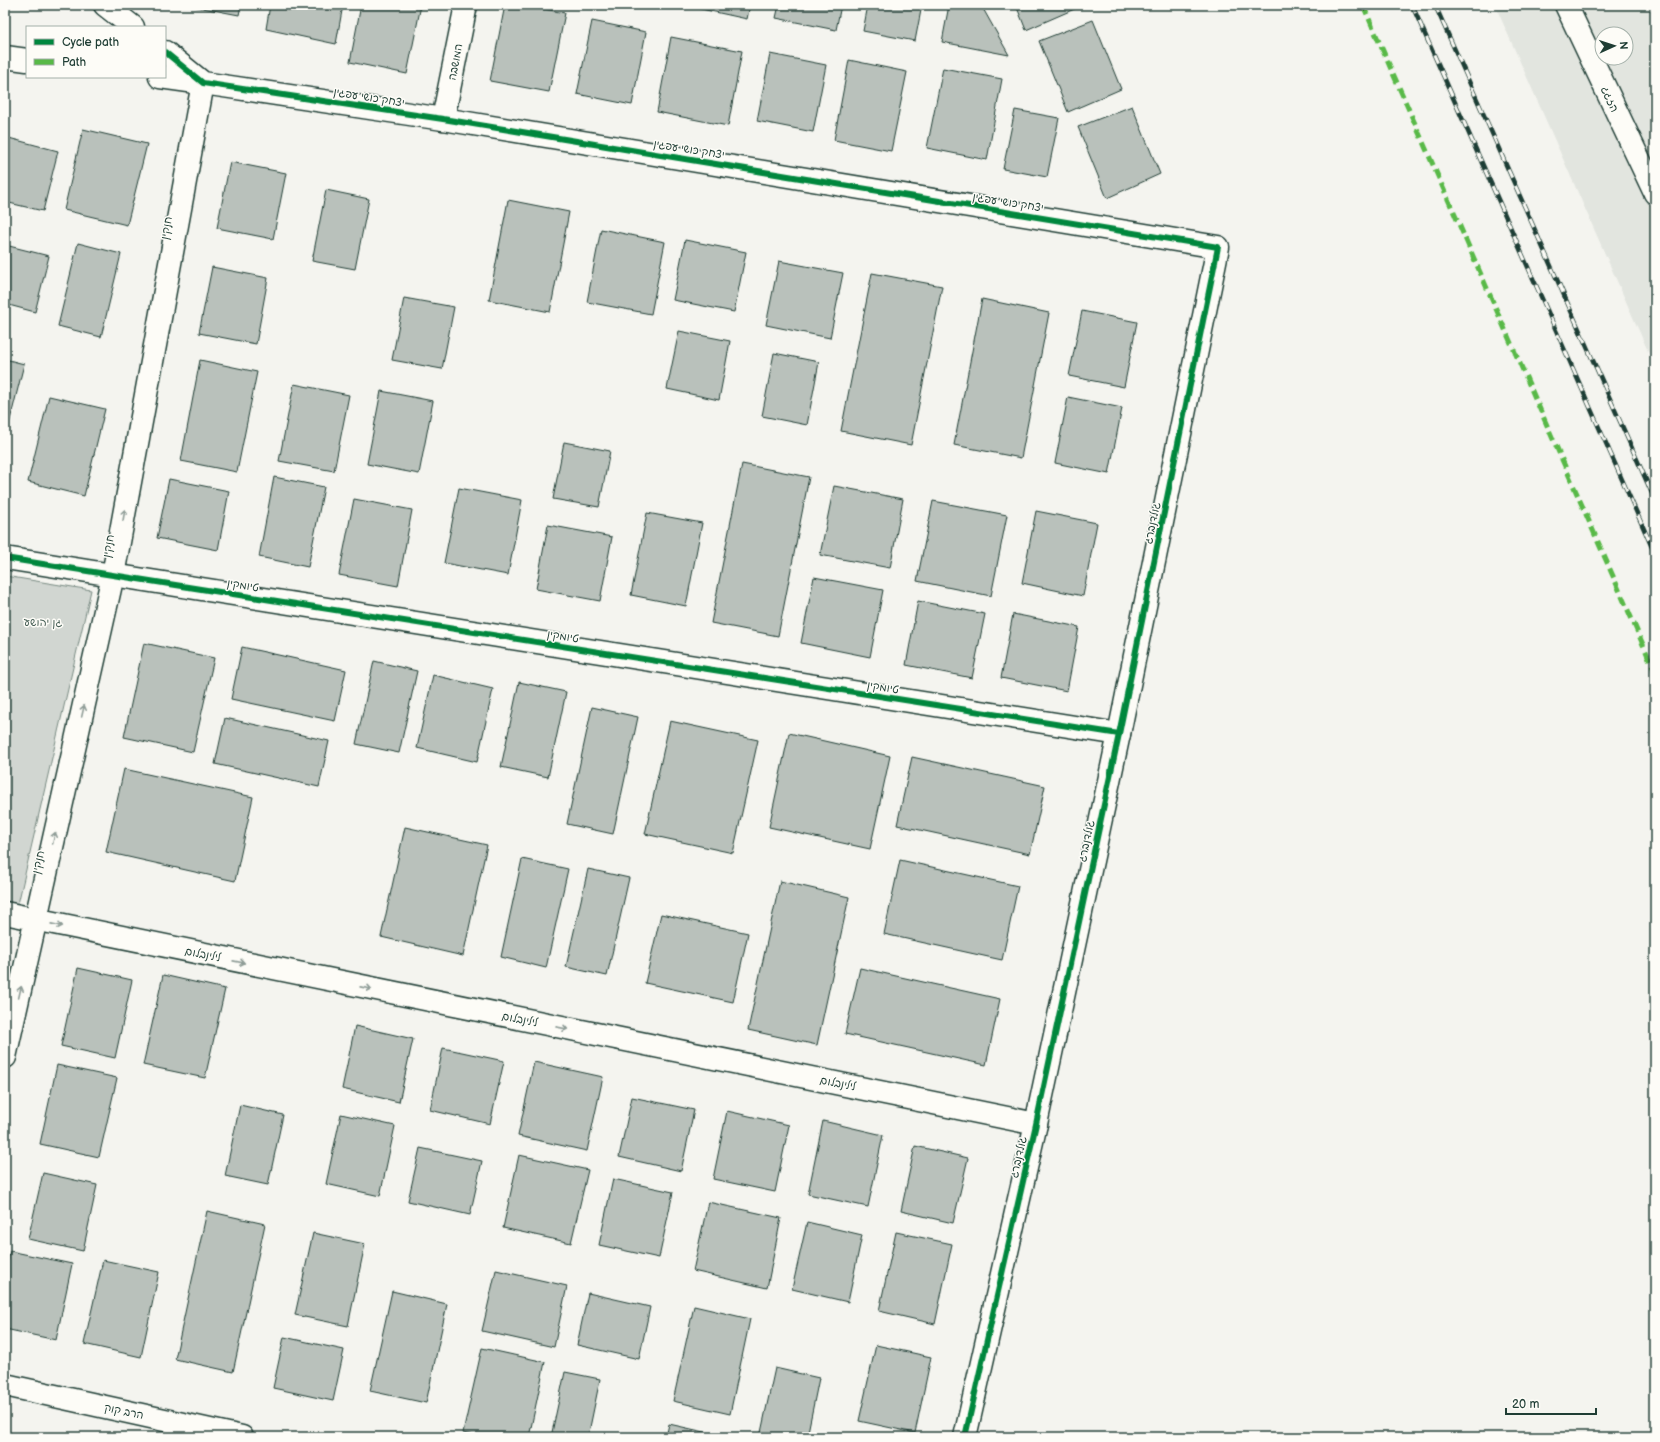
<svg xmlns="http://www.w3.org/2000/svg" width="1660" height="1442" font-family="'Balsamiq Sans','Playpen Sans Hebrew',sans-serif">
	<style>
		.built { fill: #e2e5df; fill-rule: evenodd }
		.green { fill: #d1d6d1; stroke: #788a82 }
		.building { fill: #b9c1bb; stroke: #1f3d34 }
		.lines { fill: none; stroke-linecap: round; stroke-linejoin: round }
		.minor-casing { stroke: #1f3d34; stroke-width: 25 }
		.minor { stroke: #fdfcf7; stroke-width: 22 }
		.rail-casing { stroke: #1f3d34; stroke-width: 4.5 }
		.rail { stroke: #fdfcf7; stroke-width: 3; stroke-dasharray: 9; stroke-linecap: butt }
		.quiet { stroke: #58b947; stroke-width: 5; stroke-dasharray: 10 5; stroke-linecap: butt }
		.cycleway-casing { stroke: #fdfcf7; stroke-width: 8 }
		.cycleway { stroke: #00873e; stroke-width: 6 }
		.oneway { stroke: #8e9c96 }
		.labels { text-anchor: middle; stroke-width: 3; stroke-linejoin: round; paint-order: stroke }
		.street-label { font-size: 11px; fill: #1f3d34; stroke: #fdfcf7 }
		.park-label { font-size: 11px; fill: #435c53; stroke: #fdfcf7 }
	</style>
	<rect width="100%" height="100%" fill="#f4f4ef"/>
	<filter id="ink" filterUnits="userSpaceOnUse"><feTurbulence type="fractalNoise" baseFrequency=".025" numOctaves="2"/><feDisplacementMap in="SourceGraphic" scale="8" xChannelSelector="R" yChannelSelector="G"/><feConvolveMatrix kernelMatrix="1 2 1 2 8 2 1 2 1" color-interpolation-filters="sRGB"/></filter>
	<g filter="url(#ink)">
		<path class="built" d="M 1495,5 L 1655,5 L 1655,367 ZM 1602,34 L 1626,34 L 1626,58 L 1602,58 Z"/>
		<polygon class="green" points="5,576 91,590 18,904 5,901"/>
		<g class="building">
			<polygon points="187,5 241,5 239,15"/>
			<polygon points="270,5 343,5 336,44 266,29"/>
			<polygon points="361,5 421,5 407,74 350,62"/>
			<polygon points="505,5 522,5 565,13 549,92 490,81"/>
			<polygon points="683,5 750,5 747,19"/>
			<polygon points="779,5 841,5 836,30 776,18"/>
			<polygon points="868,5 922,5 915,41 863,31"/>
			<polygon points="949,5 981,5 1009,55 942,42"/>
			<polygon points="1016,5 1078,5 1079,7 1026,30"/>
			<polygon points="1093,20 1121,89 1068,112 1039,41"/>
			<polygon points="592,21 646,32 632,105 577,94"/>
			<polygon points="671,37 742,51 728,126 657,112"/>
			<polygon points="770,54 826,65 813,132 757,121"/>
			<polygon points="849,60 907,72 891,151 834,140"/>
			<polygon points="943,68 1002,79 987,160 927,148"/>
			<polygon points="1132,106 1160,174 1107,198 1078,127"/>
			<polygon points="1015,110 1059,118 1047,177 1003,169"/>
			<polygon points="83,129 147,144 127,225 64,210"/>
			<polygon points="5,137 58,151 43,211 5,202"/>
			<polygon points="230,162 286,173 273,239 217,228"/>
			<polygon points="326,190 369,199 355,269 312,261"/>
			<polygon points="508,200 569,212 550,312 489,300"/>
			<polygon points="601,229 665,242 651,314 587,302"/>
			<polygon points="685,240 746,252 734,312 673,300"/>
			<polygon points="78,243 121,254 101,337 58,326"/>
			<polygon points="5,245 49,256 35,312 5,304"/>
			<polygon points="779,261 843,273 830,338 766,325"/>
			<polygon points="212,267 268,278 256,344 199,333"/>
			<polygon points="872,273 942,286 911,445 841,431"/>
			<polygon points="404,298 454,307 442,369 392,360"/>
			<polygon points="982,299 1049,313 1021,458 954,445"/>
			<polygon points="1082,311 1137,322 1124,387 1069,376"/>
			<polygon points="679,331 730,341 719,400 667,389"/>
			<polygon points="774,353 819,362 807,425 762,416"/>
			<polygon points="5,359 24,364 7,432 5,431"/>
			<polygon points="200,360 257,372 237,472 181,461"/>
			<polygon points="294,384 349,395 334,471 279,461"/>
			<polygon points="381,391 433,401 419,474 367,464"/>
			<polygon points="49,396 105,409 84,496 28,482"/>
			<polygon points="1068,397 1122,408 1109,474 1055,463"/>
			<polygon points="564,442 610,451 599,507 553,499"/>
			<polygon points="742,464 809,477 778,636 711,623"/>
			<polygon points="274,477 324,487 308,567 259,557"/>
			<polygon points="169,479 229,491 218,550 157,538"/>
			<polygon points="834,486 903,499 890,568 820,555"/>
			<polygon points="459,488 522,500 508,575 444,563"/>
			<polygon points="354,499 412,510 398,586 339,575"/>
			<polygon points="933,501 1007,515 991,596 917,581"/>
			<polygon points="1036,511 1097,523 1083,596 1022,583"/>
			<polygon points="647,513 702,523 686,606 631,595"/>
			<polygon points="548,525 612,537 600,601 536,589"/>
			<polygon points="814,577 883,590 870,657 801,643"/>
			<polygon points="918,601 985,614 972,678 906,665"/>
			<polygon points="1013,614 1079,627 1067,691 1001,678"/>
			<polygon points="144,643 214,658 193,752 124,737"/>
			<polygon points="242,647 346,670 335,721 231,699"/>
			<polygon points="374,661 417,671 399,753 356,744"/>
			<polygon points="433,675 493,689 477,762 417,748"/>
			<polygon points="519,682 566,692 548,777 501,767"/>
			<polygon points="592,707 638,717 613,834 567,824"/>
			<polygon points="225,718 329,741 319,787 215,764"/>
			<polygon points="670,721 758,740 733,853 645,834"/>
			<polygon points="789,733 890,756 870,849 769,827"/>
			<polygon points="912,757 1045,786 1030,854 897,825"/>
			<polygon points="124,769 253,797 235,881 106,852"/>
			<polygon points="405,827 487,845 463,956 381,937"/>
			<polygon points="522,859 568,869 546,968 501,957"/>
			<polygon points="900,860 1018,886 1002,960 884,934"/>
			<polygon points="588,869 629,878 607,976 566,967"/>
			<polygon points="780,881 849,897 817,1045 748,1030"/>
			<polygon points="661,914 748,933 733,1002 645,983"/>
			<polygon points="78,968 132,980 115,1058 61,1046"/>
			<polygon points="860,968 1000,999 986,1065 845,1034"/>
			<polygon points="163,975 225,989 205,1078 143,1065"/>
			<polygon points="355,1026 413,1039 399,1102 342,1089"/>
			<polygon points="443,1048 504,1061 490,1124 430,1110"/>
			<polygon points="534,1062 603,1077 587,1151 518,1136"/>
			<polygon points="57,1065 117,1078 99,1157 40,1144"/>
			<polygon points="632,1097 694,1110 681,1171 619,1157"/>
			<polygon points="240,1105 283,1115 268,1185 225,1176"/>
			<polygon points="727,1111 789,1125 775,1192 713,1179"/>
			<polygon points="341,1114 395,1126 380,1196 326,1184"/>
			<polygon points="823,1121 883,1135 868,1207 808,1194"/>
			<polygon points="915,1146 968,1158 953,1223 901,1211"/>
			<polygon points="420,1148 482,1161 470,1215 408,1201"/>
			<polygon points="519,1155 588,1170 571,1243 503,1228"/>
			<polygon points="43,1173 97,1185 83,1251 28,1239"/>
			<polygon points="613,1179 673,1192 659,1258 599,1245"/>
			<polygon points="708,1202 781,1218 767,1288 693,1271"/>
			<polygon points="207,1211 265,1224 233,1372 175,1359"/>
			<polygon points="807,1222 862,1235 848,1302 792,1289"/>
			<polygon points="896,1232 952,1244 935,1324 879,1311"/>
			<polygon points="313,1233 365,1244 348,1326 295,1315"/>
			<polygon points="10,1251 72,1264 56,1340 5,1329 5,1272"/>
			<polygon points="103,1260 159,1272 141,1357 84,1344"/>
			<polygon points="496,1270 567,1286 554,1347 482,1331"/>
			<polygon points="392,1291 447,1304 426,1403 370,1391"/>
			<polygon points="588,1293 650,1307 639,1359 577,1345"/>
			<polygon points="694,1306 750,1319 730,1414 673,1401"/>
			<polygon points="284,1337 344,1350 333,1401 273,1388"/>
			<polygon points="876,1345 931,1357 915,1433 859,1421"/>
			<polygon points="482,1348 545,1362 529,1437 481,1437 463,1433"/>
			<polygon points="775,1368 819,1378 807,1437 760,1437"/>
			<polygon points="565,1372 600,1379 588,1437 551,1437"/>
			<polygon points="669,1424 727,1437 666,1437"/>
		</g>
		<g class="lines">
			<defs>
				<g id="minor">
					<polyline points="105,5 133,27"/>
					<polyline points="1566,5 1655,193"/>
					<polyline points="165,52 203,83 443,119 1218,247 1119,734 1036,1124 965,1437"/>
					<polyline points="5,57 27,60"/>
					<polyline points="443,119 466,5"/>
					<polyline points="5,558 1119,734"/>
					<polyline points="5,913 1036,1124"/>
					<polyline points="5,1057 113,575 203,83 160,77"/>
					<polyline points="5,1385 242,1437"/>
				</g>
			</defs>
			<use href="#minor" class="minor-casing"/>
			<use href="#minor" class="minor"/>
			<defs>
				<g id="rail">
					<polyline points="1412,5 1655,554"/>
					<polyline points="1435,5 1655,500"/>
				</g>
			</defs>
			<use href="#rail" class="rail-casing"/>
			<use href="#rail" class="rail"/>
			<polyline class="quiet" points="1363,5 1655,672"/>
			<defs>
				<g id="cycleway">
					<polyline points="165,52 203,83 443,119 1218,247 1119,734 1036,1124 965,1437"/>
					<polyline points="5,558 1119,734"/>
				</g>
			</defs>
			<use href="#cycleway" class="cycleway-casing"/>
			<use href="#cycleway" class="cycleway"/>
		</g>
		<defs><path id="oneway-shaft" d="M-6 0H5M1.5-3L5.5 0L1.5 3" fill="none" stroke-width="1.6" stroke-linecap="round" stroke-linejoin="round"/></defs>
		<g class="oneway">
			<use href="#oneway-shaft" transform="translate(124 515) rotate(-80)"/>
			<use href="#oneway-shaft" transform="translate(83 711) rotate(-77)"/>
			<use href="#oneway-shaft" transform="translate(54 838) rotate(-77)"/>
			<use href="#oneway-shaft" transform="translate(57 925) rotate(11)"/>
			<use href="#oneway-shaft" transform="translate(239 962) rotate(11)"/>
			<use href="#oneway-shaft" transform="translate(366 988) rotate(11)"/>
			<use href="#oneway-shaft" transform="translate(20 992) rotate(-77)"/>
			<use href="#oneway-shaft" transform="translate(562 1028) rotate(11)"/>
		</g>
	</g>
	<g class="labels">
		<g class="street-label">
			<text transform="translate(455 62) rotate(-79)" y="4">המושבה</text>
			<text transform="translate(369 97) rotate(9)" y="4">יצחק כושי עפגין</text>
			<text transform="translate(1610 99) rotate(65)" y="4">הזגג</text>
			<text transform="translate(689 149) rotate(9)" y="4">יצחק כושי עפגין</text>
			<text transform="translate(1008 202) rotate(9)" y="4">יצחק כושי עפגין</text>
			<text transform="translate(166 228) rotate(-80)" y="4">חנקין</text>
			<text transform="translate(1152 523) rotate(-78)" y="4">גולדנברג</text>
			<text transform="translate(108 546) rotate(-80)" y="4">חנקין</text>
			<text transform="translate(243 585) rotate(9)" y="4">טיומקין</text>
			<text transform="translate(563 636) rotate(9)" y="4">טיומקין</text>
			<text transform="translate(883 687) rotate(9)" y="4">טיומקין</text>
			<text transform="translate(1086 841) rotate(-78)" y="4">גולדנברג</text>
			<text transform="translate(38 862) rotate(-77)" y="4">חנקין</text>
			<text transform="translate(203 954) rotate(11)" y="4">לילינבלום</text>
			<text transform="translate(520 1019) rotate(11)" y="4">לילינבלום</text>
			<text transform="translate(838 1083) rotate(11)" y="4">לילינבלום</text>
			<text transform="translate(1018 1157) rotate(-77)" y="4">גולדנברג</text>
			<text transform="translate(124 1411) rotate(12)" y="4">הרב קוק</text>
		</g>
		<g class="park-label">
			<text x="43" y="626">גן יהושע</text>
		</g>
	</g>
	<rect width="1660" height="1442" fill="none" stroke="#fdfcf7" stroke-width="20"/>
	<rect x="10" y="10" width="1640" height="1422" fill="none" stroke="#1f3d34" stroke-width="1.5" filter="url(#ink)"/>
	<rect x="26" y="26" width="140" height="52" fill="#fdfcf7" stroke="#a4b0a9"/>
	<rect x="34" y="39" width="20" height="6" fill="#00873e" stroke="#a4b0a9"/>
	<text x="62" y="46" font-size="12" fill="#1f3d34">Cycle path</text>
	<rect x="34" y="59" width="20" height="6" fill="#58b947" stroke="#a4b0a9"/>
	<text x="62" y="66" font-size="12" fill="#1f3d34">Path</text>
	<g transform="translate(1614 46) rotate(87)"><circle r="19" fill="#fdfcf7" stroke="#a4b0a9"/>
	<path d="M0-3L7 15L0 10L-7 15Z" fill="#1f3d34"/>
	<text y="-6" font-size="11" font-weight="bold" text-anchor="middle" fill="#1f3d34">N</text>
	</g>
	<path d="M1506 1408v6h90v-6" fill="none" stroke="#1f3d34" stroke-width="2"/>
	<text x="1512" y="1408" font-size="12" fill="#1f3d34" stroke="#fdfcf7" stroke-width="3" paint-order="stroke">20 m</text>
</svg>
